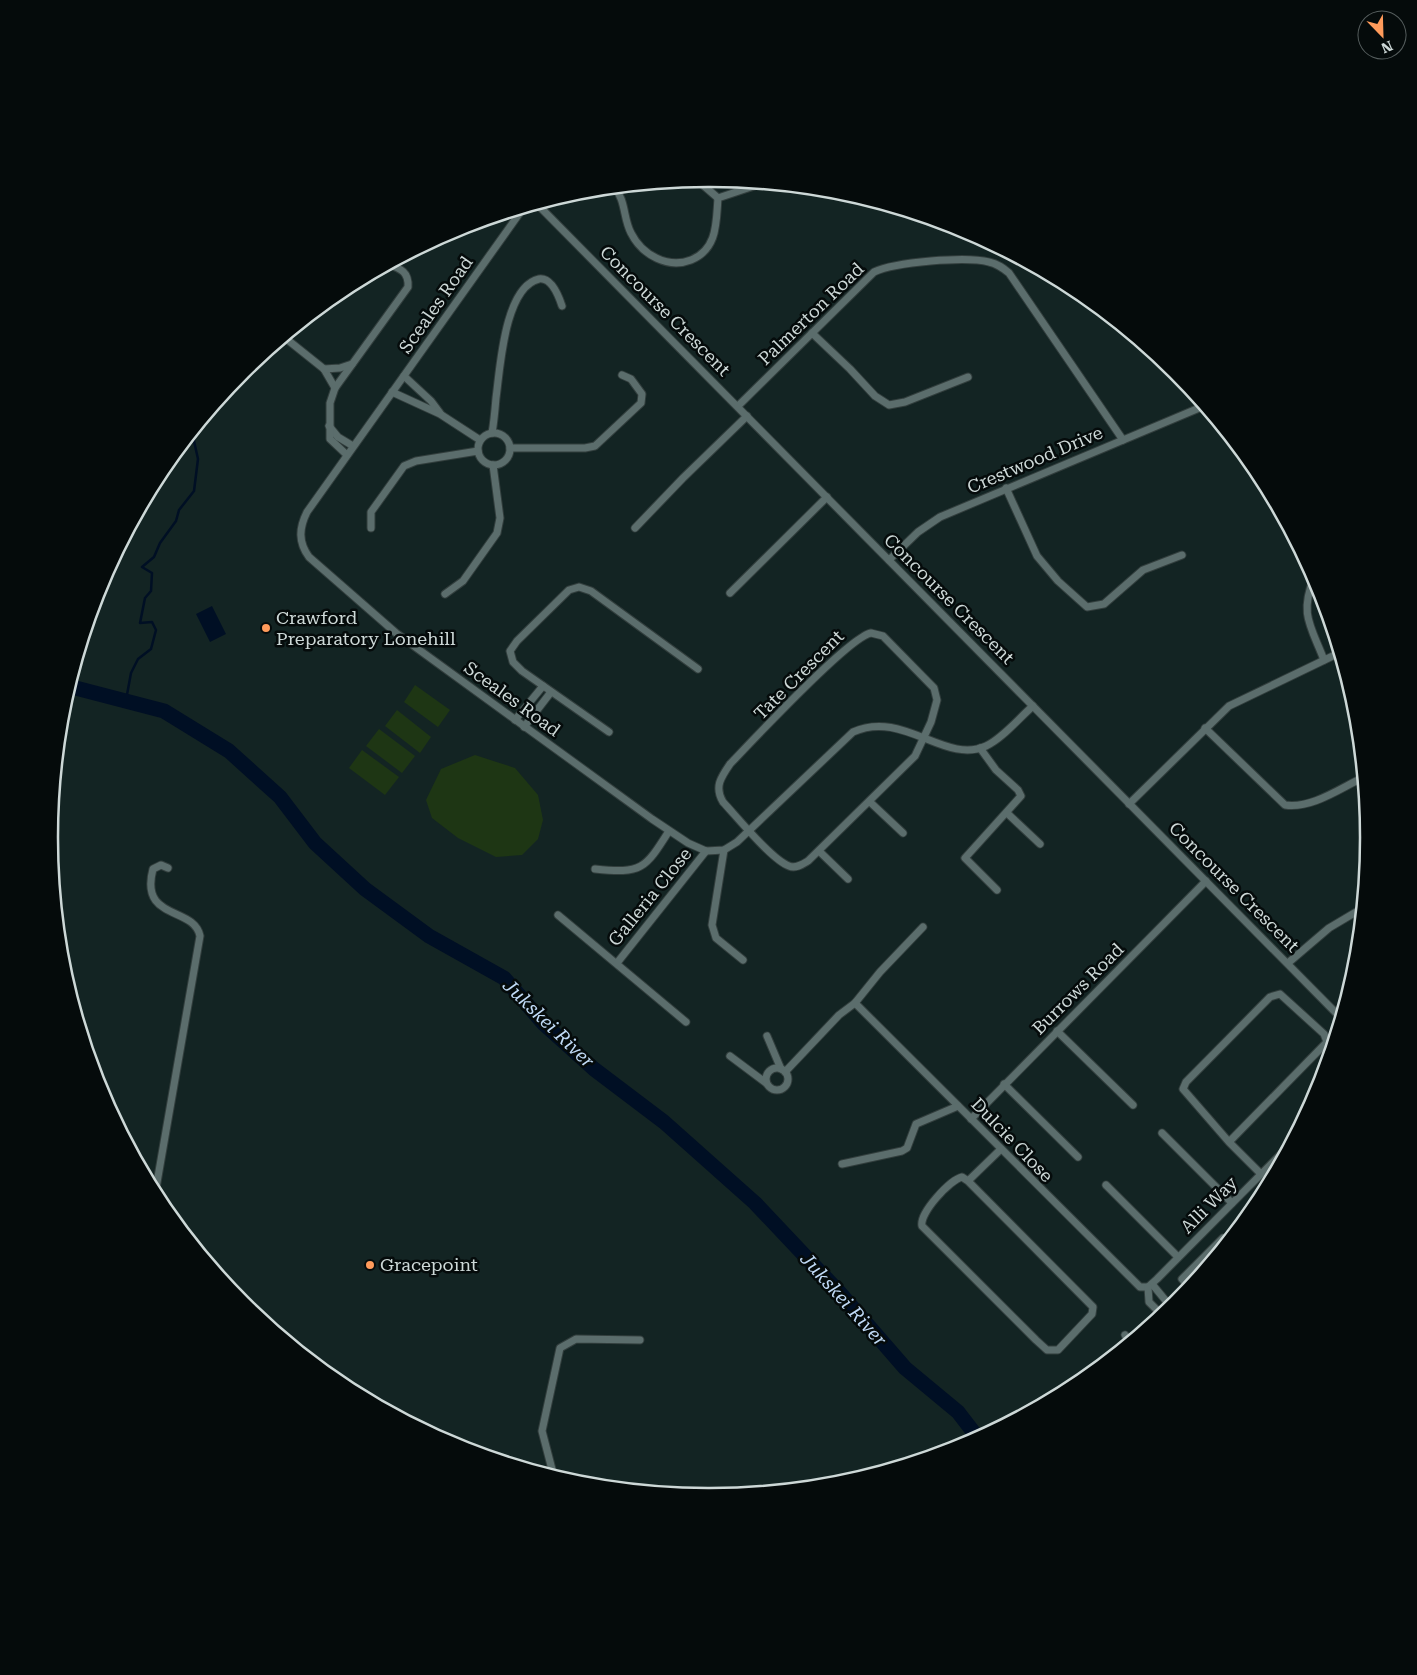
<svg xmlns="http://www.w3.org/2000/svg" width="1417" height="1675" font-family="'Roboto Serif',serif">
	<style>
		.green { fill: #1e3614 }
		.water { fill: #000f24 }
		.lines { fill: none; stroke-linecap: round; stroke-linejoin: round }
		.stream { stroke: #000f24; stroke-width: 2.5 }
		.river { stroke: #000f24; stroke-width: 15 }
		.minor-casing { stroke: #323e3d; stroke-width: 9 }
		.minor { stroke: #5b6d6c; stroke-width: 7 }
		.poi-dot { fill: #ff9b5b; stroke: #050b0b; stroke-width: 2 }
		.labels { text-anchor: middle; stroke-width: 5; stroke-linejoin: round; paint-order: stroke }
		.street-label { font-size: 18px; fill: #cdd8d7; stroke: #050b0b }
		.poi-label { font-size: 18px; fill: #cdd8d7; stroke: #050b0b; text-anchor: start }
		.water-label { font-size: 19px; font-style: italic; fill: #c0daf6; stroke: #050b0b }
		.rim { fill: none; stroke: #cdd8d7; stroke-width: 2.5 }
	</style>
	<rect width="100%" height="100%" fill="#132423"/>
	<g class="green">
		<polygon points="415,685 450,710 438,727 404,702"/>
		<polygon points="397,710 431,737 420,753 385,726"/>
		<polygon points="379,729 415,756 402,773 366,746"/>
		<polygon points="362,750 399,777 385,795 349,768"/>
		<polygon points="475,755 515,768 538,795 543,820 538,839 522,855 496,857 458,838 432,818 426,800 441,769"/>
	</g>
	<polygon class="water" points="212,606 226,634 210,642 196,614"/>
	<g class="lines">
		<g class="stream">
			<polyline points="202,420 206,419 205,417"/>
			<polyline points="126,700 131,673 138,659 151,649 156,630 152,622 140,623 145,598 151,591 152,573 142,567 154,557 160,543 176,521 179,510 194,491 198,459 194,441 194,429"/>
		</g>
		<polyline class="river" points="68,686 164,711 229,751 280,797 315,843 365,889 429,936 504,978 544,1024 594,1069 664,1122 755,1203 839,1292 905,1368 958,1412 978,1438"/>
		<defs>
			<g id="minor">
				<polyline points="696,179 718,198"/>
				<path d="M 614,187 C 626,200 623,218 631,233 C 642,255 668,269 691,260 C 718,249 716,222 718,198 L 763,183"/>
				<polyline points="537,204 1340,1017"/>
				<path d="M 524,207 L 307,512 C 299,528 298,542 309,557 L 396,633 L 652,819 L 688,843 L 706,851 L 724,850 L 737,842 L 853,732 C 903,709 945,765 986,746 C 1003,738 1019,718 1033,706"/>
				<polyline points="812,333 850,369 875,396 889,405 905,402 968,377"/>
				<polyline points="284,337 324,369 335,388"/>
				<polyline points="324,369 340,368 352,364"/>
				<polyline points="404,376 431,401 440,413"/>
				<polyline points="392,392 440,414 480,440"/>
				<path d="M 738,406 L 874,272 C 895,262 966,256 989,262 C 998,264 1003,268 1009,273 L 1123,440"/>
				<polyline points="329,426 338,437 353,446"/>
				<path d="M 492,433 C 494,422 495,410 496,398 C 500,370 504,287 539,279 C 552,277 559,297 562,306"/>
				<circle cx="494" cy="449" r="16"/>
				<polyline points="510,448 585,448 595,446 641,403 642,394 631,379 622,375"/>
				<path d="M 347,455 L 330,439 L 330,403 L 335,388 L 408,287 C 409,272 401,269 388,264"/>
				<polyline points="1006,488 1037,556 1058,581 1087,607 1104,604 1143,570 1182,555"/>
				<polyline points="371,528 371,512 404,466 416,461 478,451"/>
				<polyline points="635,528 683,478 747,416"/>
				<polyline points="889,560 918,532 940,517 1204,406"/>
				<path d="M 1314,578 C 1299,614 1311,626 1324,660"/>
				<polyline points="730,593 827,497"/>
				<polyline points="445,594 463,581 497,533 500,518 493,465"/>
				<path d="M 871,633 L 883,636 L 934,688 L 937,700 L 931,722 L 915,756 L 808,861 C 803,864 796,869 789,866 C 772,860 737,817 723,802 C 714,787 721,777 730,764 C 752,741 849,637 871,633 Z"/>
				<polyline points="515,720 543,686"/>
				<polyline points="524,727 551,692"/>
				<path d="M 1205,728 L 1285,805 C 1311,809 1339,789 1362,778"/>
				<polyline points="609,732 522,671 513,662 510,651 517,641 569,590 579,587 591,591 698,669"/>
				<polyline points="980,748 996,770 1018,790 1021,796 965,858 997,890"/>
				<polyline points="870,802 903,833"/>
				<polyline points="1129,804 1229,706 1339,653"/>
				<polyline points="1007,813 1040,844"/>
				<polyline points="724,850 712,925 716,938 743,960"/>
				<polyline points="819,851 848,879"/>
				<path d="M 595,869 C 642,874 645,869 669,831"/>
				<polyline points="558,915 686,1022"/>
				<polyline points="617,963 706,851"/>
				<polyline points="1288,963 1329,928 1361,909"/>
				<polyline points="855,1003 1140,1287 1148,1287 1157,1279 1288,1147"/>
				<polyline points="1057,1031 1133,1105"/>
				<polyline points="767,1036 781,1069"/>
				<polyline points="730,1056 766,1083"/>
				<circle cx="777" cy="1079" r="11"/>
				<polyline points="785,1072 839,1015 855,1003 880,972 923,927"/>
				<polyline points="1004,1084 1078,1157"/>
				<polyline points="971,1119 1206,881"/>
				<polyline points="1162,1133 1232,1203"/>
				<polyline points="1229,1142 1327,1042 1324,1034 1280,994 1270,997 1186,1082 1183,1089 1229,1142 1261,1174"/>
				<polyline points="842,1164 902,1151 907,1148 916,1124 958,1106"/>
				<path d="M 968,1181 L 1093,1307 L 1092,1314 L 1058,1350 L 1047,1350 L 1036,1340 L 922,1226 C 919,1213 950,1180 962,1177 L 968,1181 L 1000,1150"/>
				<polyline points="1106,1185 1178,1257"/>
				<path d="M 155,1194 L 200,936 C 194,906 139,921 153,869 L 161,865 L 168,868"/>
				<polyline points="1152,1284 1171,1307"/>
				<polyline points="1148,1287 1149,1302 1162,1315"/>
				<polyline points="1189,1287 1182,1279 1223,1238"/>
				<polyline points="1125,1335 1130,1341"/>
				<polyline points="554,1477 542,1431 560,1348 576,1339 640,1340"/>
			</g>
		</defs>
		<use href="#minor" class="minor-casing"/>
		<use href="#minor" class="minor"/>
	</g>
	<g class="poi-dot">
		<circle cx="266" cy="628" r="5"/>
		<circle cx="370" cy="1265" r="5"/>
	</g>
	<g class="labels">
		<g class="street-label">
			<text transform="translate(436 305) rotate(-55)" y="6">Sceales Road</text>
			<text transform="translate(665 311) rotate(45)" y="6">Concourse Crescent</text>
			<text transform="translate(811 314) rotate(-44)" y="6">Palmerton Road</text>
			<text transform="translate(1035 460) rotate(-23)" y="6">Crestwood Drive</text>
			<text transform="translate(949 599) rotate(45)" y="6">Concourse Crescent</text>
			<text transform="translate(799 675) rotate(-45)" y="6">Tate Crescent</text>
			<text transform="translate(512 699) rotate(36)" y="6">Sceales Road</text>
			<text transform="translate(1234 887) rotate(45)" y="6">Concourse Crescent</text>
			<text transform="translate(650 897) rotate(-51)" y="6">Galleria Close</text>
			<text transform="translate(1078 989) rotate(-45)" y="6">Burrows Road</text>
			<text transform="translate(1012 1140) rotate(46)" y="6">Dulcie Close</text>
			<text transform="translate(1209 1205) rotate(-45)" y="6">Alli Way</text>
		</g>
		<g class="poi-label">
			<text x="276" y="624">Crawford<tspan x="276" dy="21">Preparatory Lonehill</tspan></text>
			<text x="380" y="1271">Gracepoint</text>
		</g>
		<g class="water-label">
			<text transform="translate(549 1023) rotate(44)" y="7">Jukskei River</text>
			<text transform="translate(844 1299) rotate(48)" y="7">Jukskei River</text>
		</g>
	</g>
	<path d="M0 0H1417V1675H0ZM708 187H710A650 650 0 0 1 1360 837V838A650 650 0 0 1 710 1488H708A650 650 0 0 1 58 838V837A650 650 0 0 1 708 187Z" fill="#050b0b" fill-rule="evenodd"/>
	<path class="rim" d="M708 187H710A650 650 0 0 1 1360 837V838A650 650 0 0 1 710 1488H708A650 650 0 0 1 58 838V837A650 650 0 0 1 708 187Z"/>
	<g transform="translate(1382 35) rotate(157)"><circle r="24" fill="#050b0b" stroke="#555d5d"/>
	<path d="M0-4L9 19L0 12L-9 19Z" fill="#ff9b5b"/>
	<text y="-8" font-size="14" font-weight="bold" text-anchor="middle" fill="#cdd8d7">N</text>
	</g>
</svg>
